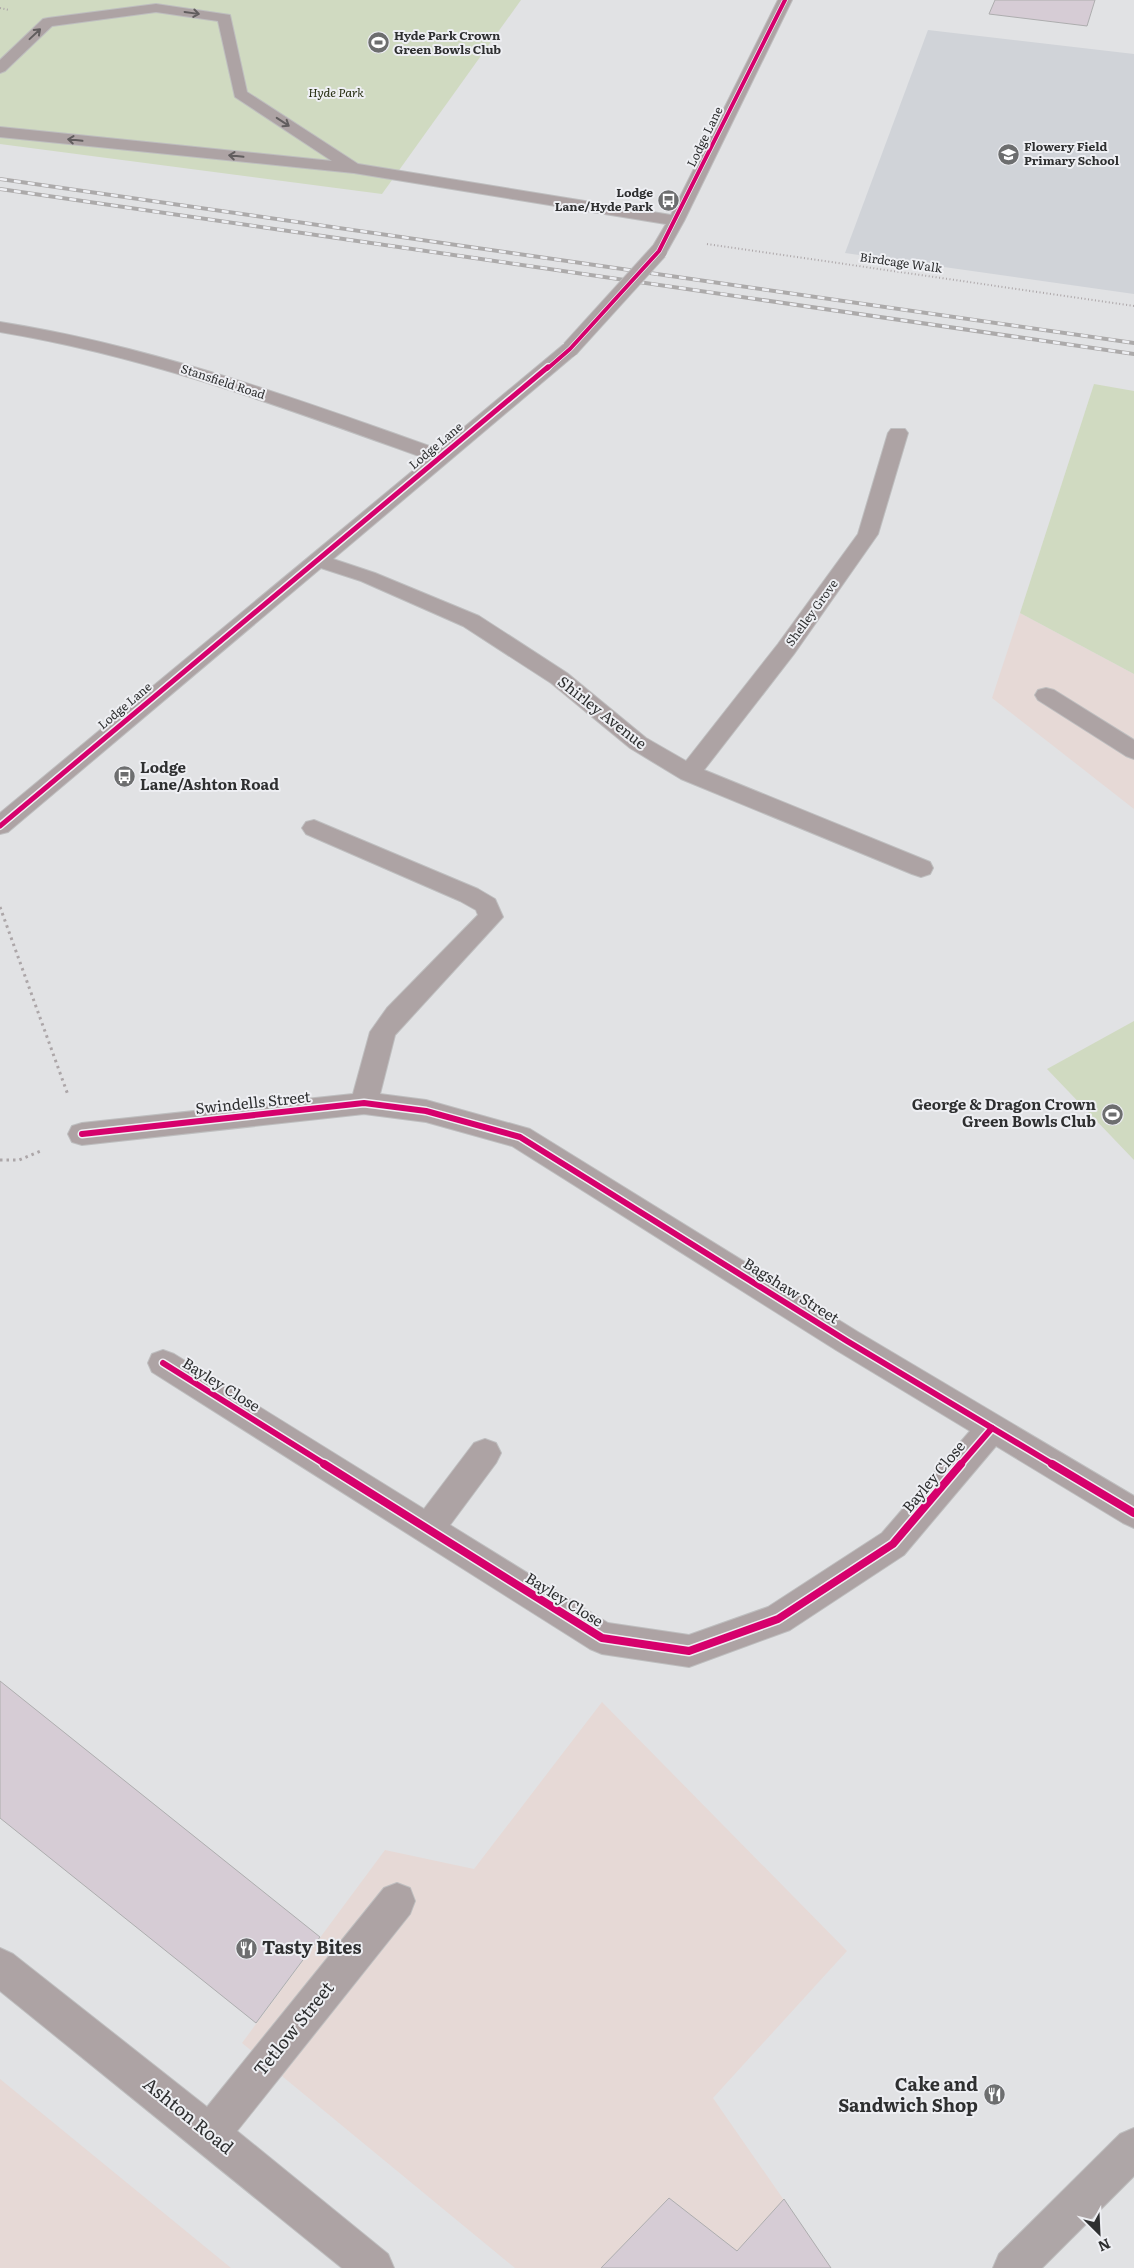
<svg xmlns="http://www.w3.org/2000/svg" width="1134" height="2268" font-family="Literata,serif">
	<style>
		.commercial { fill: #e6d9d6 }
		.built { fill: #d0d3d8 }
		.green { fill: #d0dac1 }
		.building { fill: #d6ccd5; stroke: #adadae }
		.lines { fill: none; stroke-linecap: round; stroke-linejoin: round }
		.minor-casing { stroke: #bebebf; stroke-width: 2 }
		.major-casing { stroke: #bebebf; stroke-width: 2 }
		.path-far1 { stroke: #aca6a8; stroke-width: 2; stroke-dasharray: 1 2.5; stroke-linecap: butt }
		.path { stroke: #aca6a8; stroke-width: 3; stroke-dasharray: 2.5 4; stroke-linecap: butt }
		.minor { fill: #ada3a4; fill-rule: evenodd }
		.major { fill: #aea6a7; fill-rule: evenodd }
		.rail-casing { stroke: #acaaaa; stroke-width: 4 }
		.rail { stroke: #eeeff3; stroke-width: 2.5; stroke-dasharray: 7; stroke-linecap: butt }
		.minor-bridge-casing { stroke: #bebebf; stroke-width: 18; stroke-linecap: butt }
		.minor-bridge { stroke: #ada3a4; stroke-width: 16 }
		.cycleway-far3-casing { stroke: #eeeff3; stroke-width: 5.5 }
		.cycleway-far2-casing { stroke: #eeeff3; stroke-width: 8 }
		.cycleway-far1-casing { stroke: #eeeff3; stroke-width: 9 }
		.cycleway-casing { stroke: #eeeff3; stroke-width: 11 }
		.cycleway-far3 { stroke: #d6006c; stroke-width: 4 }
		.cycleway-far2 { stroke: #d6006c; stroke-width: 5 }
		.cycleway-far1 { stroke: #d6006c; stroke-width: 6 }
		.cycleway { stroke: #d6006c; stroke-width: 8 }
		.oneway { stroke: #615d5e }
		.labels { text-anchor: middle; stroke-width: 4; stroke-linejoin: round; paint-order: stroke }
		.far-poi-label { font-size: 12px; font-weight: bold; fill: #2e2f30; stroke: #eeeff3; text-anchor: start }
		.far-park-label { font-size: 12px; font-style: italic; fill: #252d10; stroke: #eeeff3 }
		.far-street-label { font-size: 12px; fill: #2e2f30; stroke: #eeeff3 }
		.street-label { font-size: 15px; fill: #2e2f30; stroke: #eeeff3 }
		.poi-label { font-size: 15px; font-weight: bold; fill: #2e2f30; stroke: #eeeff3; text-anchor: start }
		.near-poi-label { font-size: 18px; font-weight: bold; fill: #2e2f30; stroke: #eeeff3; text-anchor: start }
		.near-street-label { font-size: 18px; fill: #2e2f30; stroke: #eeeff3 }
	</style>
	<rect width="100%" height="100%" fill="#e1e2e4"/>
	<g class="commercial">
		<polygon points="1020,613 1134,674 1134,809 992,698"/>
		<polygon points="602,1702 847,1951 713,2098 831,2268 515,2268 242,2043 385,1850 474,1869"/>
		<polygon points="0,2079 231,2268 0,2268"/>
	</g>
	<polygon class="built" points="928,30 1134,54 1134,294 845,253"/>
	<g class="green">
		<polygon points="0,0 521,0 382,194 0,144"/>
		<polygon points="1094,384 1134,391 1134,674 1020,613"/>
		<polygon points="1134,1021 1134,1160 1047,1069"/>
	</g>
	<g class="building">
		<polygon points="995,0 1095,0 1087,26 989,14"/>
		<polygon points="0,1681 320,1937 256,2023 0,1818"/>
		<polygon points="669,2198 737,2251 784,2199 831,2268 601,2268"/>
	</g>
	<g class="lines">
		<defs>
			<g id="minor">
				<polygon points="778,0 792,0 684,221 665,255 653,255 650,251 666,224 354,173 0,137 0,127 332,161 235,97 218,21 156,12 52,26 5,71 0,73 0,60 43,19 48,18 156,4 230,15 247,92 358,164 671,215"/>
				<path d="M 0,322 C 152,346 294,398 438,449 L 563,345 L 577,345 L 579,349 L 577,353 L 333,559 L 375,573 L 479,616 L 567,673 L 646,738 L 686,761 L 778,644 L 858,534 L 888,433 L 891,429 L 905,429 L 908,433 L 878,534 L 794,654 L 704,770 L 930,862 L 933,868 L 930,874 L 921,877 L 912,874 L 681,779 L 630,748 L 551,683 L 463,626 L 361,581 L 321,568 L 8,832 L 0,834 L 0,813 L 427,459 C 285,408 150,357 0,332 Z"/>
				<polygon points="1046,688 1054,690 1134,740 1134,759 1126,756 1038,700 1035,695 1038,690"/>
				<polygon points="314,820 478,889 495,899 503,917 395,1035 380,1094 426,1100 530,1129 858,1332 1134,1496 1134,1528 1123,1523 996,1446 904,1555 790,1630 689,1667 602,1654 590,1649 152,1372 148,1363 152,1354 163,1350 174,1354 424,1509 474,1443 485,1439 496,1443 501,1453 496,1463 450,1525 608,1623 689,1635 768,1607 882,1533 970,1431 836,1350 512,1146 426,1122 364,1114 82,1145 72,1142 68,1134 72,1126 82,1123 353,1094 370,1032 387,1008 478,915 476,910 460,901 306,834 302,828 306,822"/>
				<polygon points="397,1883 410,1888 415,1901 410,1914 237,2131 388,2254 394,2268 342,2268 0,1991 0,1948 13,1954 207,2107 384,1888"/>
			</g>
			<polygon id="major" points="1134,2128 1134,2176 1042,2268 993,2268 999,2254 1120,2134"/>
		</defs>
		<use href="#minor" class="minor-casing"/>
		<use href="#major" class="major-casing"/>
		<g class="path-far1">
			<polyline points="0,8 9,10"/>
			<polyline points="707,244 1134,306"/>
		</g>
		<g class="path">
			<polyline points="0,907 68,1095"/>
			<polyline points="0,1160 19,1160 43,1150"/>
		</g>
		<use href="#minor" class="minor"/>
		<use href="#major" class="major"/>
		<defs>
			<g id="rail">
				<polyline points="0,179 1134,343"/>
				<polyline points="0,189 1134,354"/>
			</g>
		</defs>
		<use href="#rail" class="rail-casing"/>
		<use href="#rail" class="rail"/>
		<defs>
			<polyline id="minor-bridge" points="570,349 659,251"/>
		</defs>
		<use href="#minor-bridge" class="minor-bridge-casing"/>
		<use href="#minor-bridge" class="minor-bridge"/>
		<defs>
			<polyline id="cycleway-far3" points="547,369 570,349 659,251 785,0"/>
			<polyline id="cycleway-far2" points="0,826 548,367"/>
			<g id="cycleway-far1">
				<polyline points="82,1134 364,1103 426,1111 520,1137 847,1341 1054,1465"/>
				<polyline points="163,1363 326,1465"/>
				<polyline points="960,1465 992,1428"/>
			</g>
			<g id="cycleway">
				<polyline points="324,1464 602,1638 689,1651 778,1619 893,1544 961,1464"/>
				<polyline points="1052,1464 1134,1513"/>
			</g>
		</defs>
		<use href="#cycleway-far3" class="cycleway-far3-casing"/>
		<use href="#cycleway-far2" class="cycleway-far2-casing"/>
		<use href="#cycleway-far1" class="cycleway-far1-casing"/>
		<use href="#cycleway" class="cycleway-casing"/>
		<use href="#cycleway-far3" class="cycleway-far3"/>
		<use href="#cycleway-far2" class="cycleway-far2"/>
		<use href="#cycleway-far1" class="cycleway-far1"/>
		<use href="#cycleway" class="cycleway"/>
	</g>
	<defs><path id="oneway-shaft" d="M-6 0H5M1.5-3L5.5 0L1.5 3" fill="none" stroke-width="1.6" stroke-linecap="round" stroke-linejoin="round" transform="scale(1.25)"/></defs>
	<g class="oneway">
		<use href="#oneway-shaft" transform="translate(192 13) rotate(8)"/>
		<use href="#oneway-shaft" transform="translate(35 34) rotate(-43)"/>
		<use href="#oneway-shaft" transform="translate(283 122) rotate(33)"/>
		<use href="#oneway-shaft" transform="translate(75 140) rotate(-174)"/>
		<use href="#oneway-shaft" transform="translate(236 156) rotate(-174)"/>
	</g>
	<defs>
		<symbol id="stadium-disc" viewBox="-11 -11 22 22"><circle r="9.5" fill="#6d6e6f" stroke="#eeeff3"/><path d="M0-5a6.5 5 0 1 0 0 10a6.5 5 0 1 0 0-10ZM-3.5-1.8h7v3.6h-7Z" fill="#fff"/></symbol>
		<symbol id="school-disc" viewBox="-11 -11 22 22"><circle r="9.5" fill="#6d6e6f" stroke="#eeeff3"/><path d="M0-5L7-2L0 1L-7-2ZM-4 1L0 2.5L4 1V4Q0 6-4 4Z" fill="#fff"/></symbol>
		<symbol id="bus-disc" viewBox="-11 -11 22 22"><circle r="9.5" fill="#6d6e6f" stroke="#eeeff3"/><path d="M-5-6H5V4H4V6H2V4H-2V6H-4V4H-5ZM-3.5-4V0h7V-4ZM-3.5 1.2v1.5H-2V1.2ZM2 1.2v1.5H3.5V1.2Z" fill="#fff"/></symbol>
		<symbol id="restaurant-disc" viewBox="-11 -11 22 22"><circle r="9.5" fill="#6d6e6f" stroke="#eeeff3"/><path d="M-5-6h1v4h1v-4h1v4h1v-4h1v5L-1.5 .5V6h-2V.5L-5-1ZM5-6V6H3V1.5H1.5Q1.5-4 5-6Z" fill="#fff"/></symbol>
	</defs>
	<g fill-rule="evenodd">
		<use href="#stadium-disc" x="366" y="30" width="25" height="25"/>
		<use href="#school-disc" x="996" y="142" width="25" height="25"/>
		<use href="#bus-disc" x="656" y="188" width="25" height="25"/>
		<use href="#bus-disc" x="112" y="764" width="25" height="25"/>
		<use href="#stadium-disc" x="1100" y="1102" width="25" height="25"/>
		<use href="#restaurant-disc" x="234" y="1936" width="25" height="25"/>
		<use href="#restaurant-disc" x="982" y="2082" width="25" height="25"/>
	</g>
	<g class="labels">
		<g class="far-poi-label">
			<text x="394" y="40">Hyde Park Crown<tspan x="394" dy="14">Green Bowls Club</tspan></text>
			<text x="1024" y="151">Flowery Field<tspan x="1024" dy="14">Primary School</tspan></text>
			<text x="653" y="197" text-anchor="end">Lodge<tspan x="653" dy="14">Lane/Hyde Park</tspan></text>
		</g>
		<g class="far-park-label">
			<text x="336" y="97">Hyde Park</text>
		</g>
		<g class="far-street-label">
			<text transform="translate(705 137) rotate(-64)" y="4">Lodge Lane</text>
			<text transform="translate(901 263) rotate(8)" y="4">Birdcage Walk</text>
			<text transform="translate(223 382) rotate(18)" y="4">Stansfield Road</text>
			<text transform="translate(436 446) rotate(-40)" y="4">Lodge Lane</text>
			<text transform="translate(812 613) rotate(-54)" y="4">Shelley Grove</text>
			<text transform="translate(125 706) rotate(-40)" y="4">Lodge Lane</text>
		</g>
		<g class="street-label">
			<text transform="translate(602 713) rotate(38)" y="5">Shirley Avenue</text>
			<text transform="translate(253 1103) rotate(-6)" y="5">Swindells Street</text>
			<text transform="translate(791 1291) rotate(32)" y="5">Bagshaw Street</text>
			<text transform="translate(221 1385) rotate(32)" y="5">Bayley Close</text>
			<text transform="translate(934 1477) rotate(-50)" y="5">Bayley Close</text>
			<text transform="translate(564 1600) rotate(32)" y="5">Bayley Close</text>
		</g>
		<g class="poi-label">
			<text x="140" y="773">Lodge<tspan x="140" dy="17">Lane/Ashton Road</tspan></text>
			<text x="1096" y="1110" text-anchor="end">George &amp; Dragon Crown<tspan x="1096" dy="17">Green Bowls Club</tspan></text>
		</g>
		<g class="near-poi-label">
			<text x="262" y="1954">Tasty Bites</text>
			<text x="978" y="2091" text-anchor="end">Cake and<tspan x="978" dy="21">Sandwich Shop</tspan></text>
		</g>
		<g class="near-street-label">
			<text transform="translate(294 2029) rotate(-51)" y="6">Tetlow Street</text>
			<text transform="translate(188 2116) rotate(39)" y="6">Ashton Road</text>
		</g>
	</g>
	<g transform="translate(1099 2233) rotate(156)" stroke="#eeeff3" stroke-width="4" paint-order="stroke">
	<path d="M0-4L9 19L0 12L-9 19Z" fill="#2e2f30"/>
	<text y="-8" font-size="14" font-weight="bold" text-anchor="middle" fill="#2e2f30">N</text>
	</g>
</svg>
